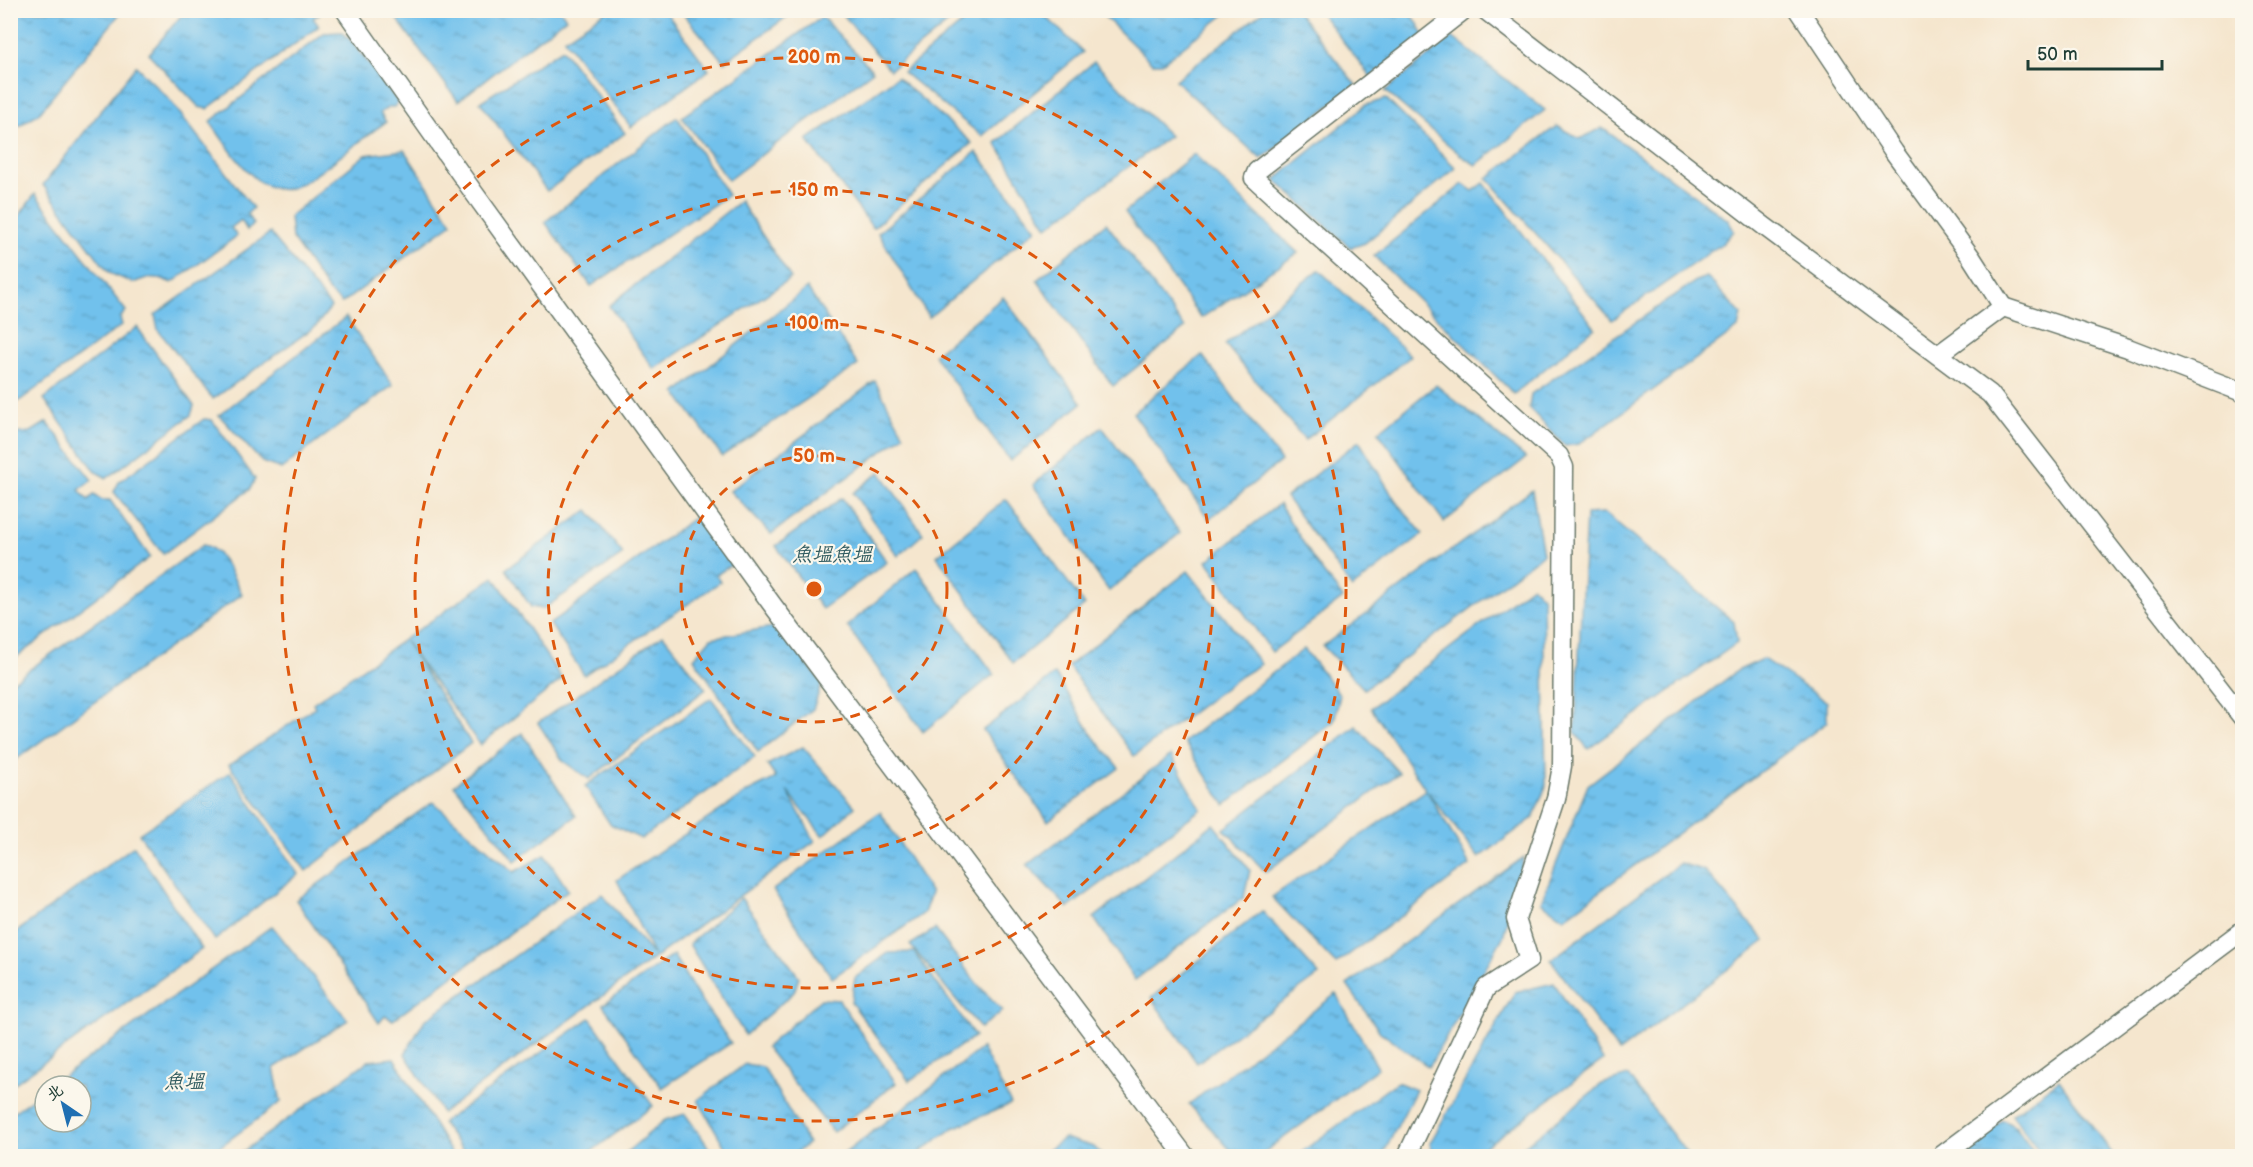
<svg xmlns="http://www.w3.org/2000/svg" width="2253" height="1167" font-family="'Balsamiq Sans','LXGW WenKai TC',sans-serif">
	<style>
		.water { fill: url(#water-ripples); stroke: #487f90; stroke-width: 1.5 }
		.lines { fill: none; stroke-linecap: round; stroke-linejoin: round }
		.minor-casing { stroke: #6a786a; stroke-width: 21 }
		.minor { stroke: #fff; stroke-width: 18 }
		.ring { fill: none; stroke: #de580e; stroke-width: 3; stroke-dasharray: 10 8 }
		.labels { text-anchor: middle; stroke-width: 4.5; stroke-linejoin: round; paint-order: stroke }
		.water-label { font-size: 20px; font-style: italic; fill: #345e62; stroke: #fbf7ec }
		.centre { fill: #de580e; stroke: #fbf7ec; stroke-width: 3 }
		.ring-label { font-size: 18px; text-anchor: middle; font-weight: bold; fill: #de580e; stroke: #fbf7ec; stroke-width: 4.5; stroke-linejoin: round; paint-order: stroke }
	</style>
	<defs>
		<pattern id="water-ripples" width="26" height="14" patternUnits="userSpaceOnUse" patternTransform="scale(1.5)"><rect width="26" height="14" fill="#71c1ec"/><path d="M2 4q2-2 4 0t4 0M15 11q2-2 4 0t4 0" fill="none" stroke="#5c9ec0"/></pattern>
	</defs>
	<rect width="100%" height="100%" fill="#fbf7ec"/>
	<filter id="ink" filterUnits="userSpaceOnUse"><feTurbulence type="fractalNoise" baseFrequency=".0167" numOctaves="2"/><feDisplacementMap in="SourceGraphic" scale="12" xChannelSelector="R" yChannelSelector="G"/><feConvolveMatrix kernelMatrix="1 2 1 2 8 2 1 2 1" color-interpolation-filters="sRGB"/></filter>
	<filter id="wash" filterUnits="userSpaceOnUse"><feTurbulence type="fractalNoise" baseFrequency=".008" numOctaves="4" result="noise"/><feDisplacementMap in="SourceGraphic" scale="24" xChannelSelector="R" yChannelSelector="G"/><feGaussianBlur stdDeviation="1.35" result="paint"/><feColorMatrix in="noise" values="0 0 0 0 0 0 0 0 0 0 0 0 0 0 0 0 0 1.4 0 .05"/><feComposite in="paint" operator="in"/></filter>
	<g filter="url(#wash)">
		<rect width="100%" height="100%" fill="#f5e6ce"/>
		<g class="water">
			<polygon points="560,10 566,18 458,101 391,11"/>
			<polygon points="608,10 665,11 709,70 631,127 564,39"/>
			<polygon points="978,10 1040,11 1083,52 982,136 903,72"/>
			<polygon points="1296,10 1356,85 1261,159 1175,80 1264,11"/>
			<polygon points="10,11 122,11 39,113 19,126 11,124"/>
			<polygon points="185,11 185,10 324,11 313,18 319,26 207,109 199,107 149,54"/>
			<polygon points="681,11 795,11 724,62"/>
			<polygon points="840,11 963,11 890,70"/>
			<polygon points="1106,11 1106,10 1229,11 1162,63 1152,63 1102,14"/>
			<polygon points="1319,11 1406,11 1415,19 1425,36 1371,77"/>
			<polygon points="822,17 873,71 728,180 682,117"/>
			<path d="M 342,32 L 353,43 L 398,102 L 394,107 L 389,107 L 380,113 L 386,122 C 362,137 310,185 287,189 C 280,191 266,186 260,182 C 240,167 225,142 210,122 L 324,33 Z"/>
			<polygon points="1452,37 1545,110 1476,165 1463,157 1385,91"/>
			<polygon points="562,49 625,133 547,191 480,102"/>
			<polygon points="1094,62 1170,136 1047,227 996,143"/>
			<path d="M 136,66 L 168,98 L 253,208 L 247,214 L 254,224 L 247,230 L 241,220 L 231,228 L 237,236 L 172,283 C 156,276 149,276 133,283 L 109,273 L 43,185 Z"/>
			<polygon points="897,77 972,143 873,228 807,140"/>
			<polygon points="1386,99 1456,168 1365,243 1351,248 1275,180 1366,105"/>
			<polygon points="677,117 728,195 591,286 545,222"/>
			<polygon points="1557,126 1580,139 1602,128 1728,220 1734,231 1723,243 1612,320 1487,178"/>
			<polygon points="404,150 452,223 342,303 329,292 292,238 290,216 365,155"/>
			<polygon points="976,152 1036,229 929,317 878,233"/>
			<polygon points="1194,154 1298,253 1201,318 1125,212"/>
			<polygon points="1484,183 1595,328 1514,394 1374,256 1463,184 1473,191"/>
			<polygon points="35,194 126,311 120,318 122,325 11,407 11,227"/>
			<polygon points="740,201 791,278 654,369 609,306"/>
			<polygon points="1106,223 1185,328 1113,386 1037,280"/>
			<polygon points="270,233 331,307 316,326 213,399 158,330 155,315"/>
			<polygon points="1319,270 1411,356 1305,440 1225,344"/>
			<polygon points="1707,277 1741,314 1738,328 1579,444 1565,446 1529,408 1531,394 1696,281"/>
			<polygon points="807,288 858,365 722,456 676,393"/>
			<polygon points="1003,297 1082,403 1010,461 934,355"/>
			<polygon points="346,317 393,385 281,469 262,462 219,415"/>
			<polygon points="137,327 194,406 191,415 107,478 96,472 44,399"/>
			<polygon points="1202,355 1281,461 1209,519 1133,413"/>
			<polygon points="875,381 904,435 771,534 730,491"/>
			<polygon points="1436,385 1526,458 1444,522 1378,432"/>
			<polygon points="204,419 212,420 255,479 250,489 163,554 114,492 119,482"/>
			<polygon points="47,422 92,480 79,490 88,500 94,495 102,500 110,500 150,557 11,661 11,432 13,434 31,432"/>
			<polygon points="1102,427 1180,533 1109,591 1033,485"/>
			<polygon points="1359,441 1397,503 1423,534 1352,588 1286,497"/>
			<polygon points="880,472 923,534 898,556 853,493"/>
			<polygon points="1532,490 1543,554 1364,689 1323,646"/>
			<polygon points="842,498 887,562 822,609 776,546"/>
			<polygon points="1006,499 1085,605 1013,663 937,556"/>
			<polygon points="1279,504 1318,566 1343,598 1272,652 1207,561"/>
			<polygon points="588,510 623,554 543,609 531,607 506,569"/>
			<polygon points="1604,513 1734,622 1737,643 1588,749 1575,732 1586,514"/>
			<polygon points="699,514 736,562 716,575 720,582 584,675 550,624"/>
			<path d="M 203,545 C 222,548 233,578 242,594 L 11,763 L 11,683 Z"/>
			<polygon points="916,568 994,674 923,732 847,626"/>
			<polygon points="1188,571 1261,664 1241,676 1134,756 1068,666"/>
			<polygon points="494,577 562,679 480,745 405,641 471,743 306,871 229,765 315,707 313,703"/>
			<polygon points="1532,586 1543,597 1546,786 1533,818 1479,858 1427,791 1470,865 1336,964 1272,897 1426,790 1371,708"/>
			<polygon points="778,626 822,683 813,709 758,752 694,658 711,638"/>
			<polygon points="663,635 706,689 589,779 563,761 538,723"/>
			<polygon points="1304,649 1340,695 1334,721 1225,805 1184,742"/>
			<polygon points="1763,659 1827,702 1827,722 1564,918 1541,902 1588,785 1737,671"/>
			<polygon points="1055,674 1093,736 1119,768 1048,821 983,730"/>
			<polygon points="711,698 755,757 641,839 610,824 585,786"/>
			<polygon points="1356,726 1399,773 1266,872 1224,829"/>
			<polygon points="522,733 576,816 515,861 454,785"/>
			<polygon points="803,747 855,807 823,836 787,791 815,841 442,1113 405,1054 424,1021 602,894 654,956 617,880 748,792 776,778 767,765"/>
			<polygon points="1171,755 1201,809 1068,908 1027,865"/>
			<polygon points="230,772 298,874 215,940 139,834"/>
			<polygon points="433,802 514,872 545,855 568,890 393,1020 385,1016 379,1023 296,900"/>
			<polygon points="880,812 931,893 924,913 832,978 773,890"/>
			<polygon points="1213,824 1250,870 1244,897 1135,980 1094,918"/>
			<polygon points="134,846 202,949 11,1086 11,936"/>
			<polygon points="1524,857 1503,937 1429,1067 1380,1032 1347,985"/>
			<polygon points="1680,863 1705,871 1765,941 1619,1052 1551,960"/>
			<polygon points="741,898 799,977 794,992 745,1035 689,944"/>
			<polygon points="1262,911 1319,975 1197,1063 1151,998"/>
			<polygon points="272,926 348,1020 274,1068 281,1102 207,1156 11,1156 11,1114 45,1090 45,1122 81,1122 81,1086 50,1086"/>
			<polygon points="935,929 978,985 1003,1011 980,1028 910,945"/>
			<polygon points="914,952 975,1036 909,1081 851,1002 855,978 888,953"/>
			<polygon points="673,955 699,998 731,1043 662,1088 603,1005"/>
			<polygon points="1554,983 1603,1060 1472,1156 1433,1156 1430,1143 1515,992"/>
			<polygon points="1336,994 1378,1068 1259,1156 1236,1156 1189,1104"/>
			<polygon points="821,999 839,1000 896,1083 833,1132 766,1047"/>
			<polygon points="590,1018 653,1106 585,1156 467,1156 442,1123"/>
			<polygon points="982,1048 1011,1104 953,1128 915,1156 841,1156"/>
			<polygon points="394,1058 453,1156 237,1156 368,1061"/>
			<polygon points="745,1064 763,1067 808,1143 792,1156 730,1156 698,1100"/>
			<polygon points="1628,1076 1687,1154 1686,1156 1512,1156 1602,1084"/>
			<polygon points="2059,1080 2114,1156 2043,1156 2012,1115"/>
			<polygon points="1397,1082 1416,1090 1382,1156 1296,1156"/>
			<polygon points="685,1114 715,1156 622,1156 665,1120"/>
			<polygon points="2003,1120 2016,1127 2037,1156 1966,1156 1963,1153"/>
			<polygon points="1064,1138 1094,1147 1103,1156 1040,1156"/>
		</g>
	</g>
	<g filter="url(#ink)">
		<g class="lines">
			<defs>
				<g id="minor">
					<polyline points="345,10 474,193 771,603 1185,1156"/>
					<polyline points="1485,10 1764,226 1990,394 2242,717"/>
					<polyline points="1799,10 1894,152 1971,257 2003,307 1938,355"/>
					<polyline points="2003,307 2128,348 2242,392"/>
					<polyline points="1407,1156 1486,988 1529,960 1516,919 1556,799 1562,766 1564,467 1559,456 1254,178 1257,171 1464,10"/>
					<polyline points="1941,1156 2242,931"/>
				</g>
			</defs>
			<use href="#minor" class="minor-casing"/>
			<use href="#minor" class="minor"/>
		</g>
	</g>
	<g class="ring">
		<circle cx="814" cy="589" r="133"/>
		<circle cx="814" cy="589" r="266"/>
		<circle cx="814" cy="589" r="399"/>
		<circle cx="814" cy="589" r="532"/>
	</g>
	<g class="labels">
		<g class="water-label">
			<text x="832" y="561">魚塭魚塭</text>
			<text x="184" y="1088">魚塭</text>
		</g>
	</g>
	<circle cx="814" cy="589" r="9" class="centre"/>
	<g class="ring-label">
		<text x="814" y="63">200 m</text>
		<text x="814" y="196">150 m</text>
		<text x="814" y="329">100 m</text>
		<text x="814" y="462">50 m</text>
	</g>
	<rect width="2253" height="1167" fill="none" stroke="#fbf7ec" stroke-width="36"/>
	<g transform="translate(63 1104) rotate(325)"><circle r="28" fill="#fbf7ec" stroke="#a3ada2" stroke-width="1.5"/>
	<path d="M0-4.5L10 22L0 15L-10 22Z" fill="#1f6fb2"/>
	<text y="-9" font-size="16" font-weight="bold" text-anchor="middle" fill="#1f3d34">北</text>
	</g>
	<path d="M2028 60v9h134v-9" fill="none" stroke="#1f3d34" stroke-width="3"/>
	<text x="2037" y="60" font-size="18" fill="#1f3d34" stroke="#fbf7ec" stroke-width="4.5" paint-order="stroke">50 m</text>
</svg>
